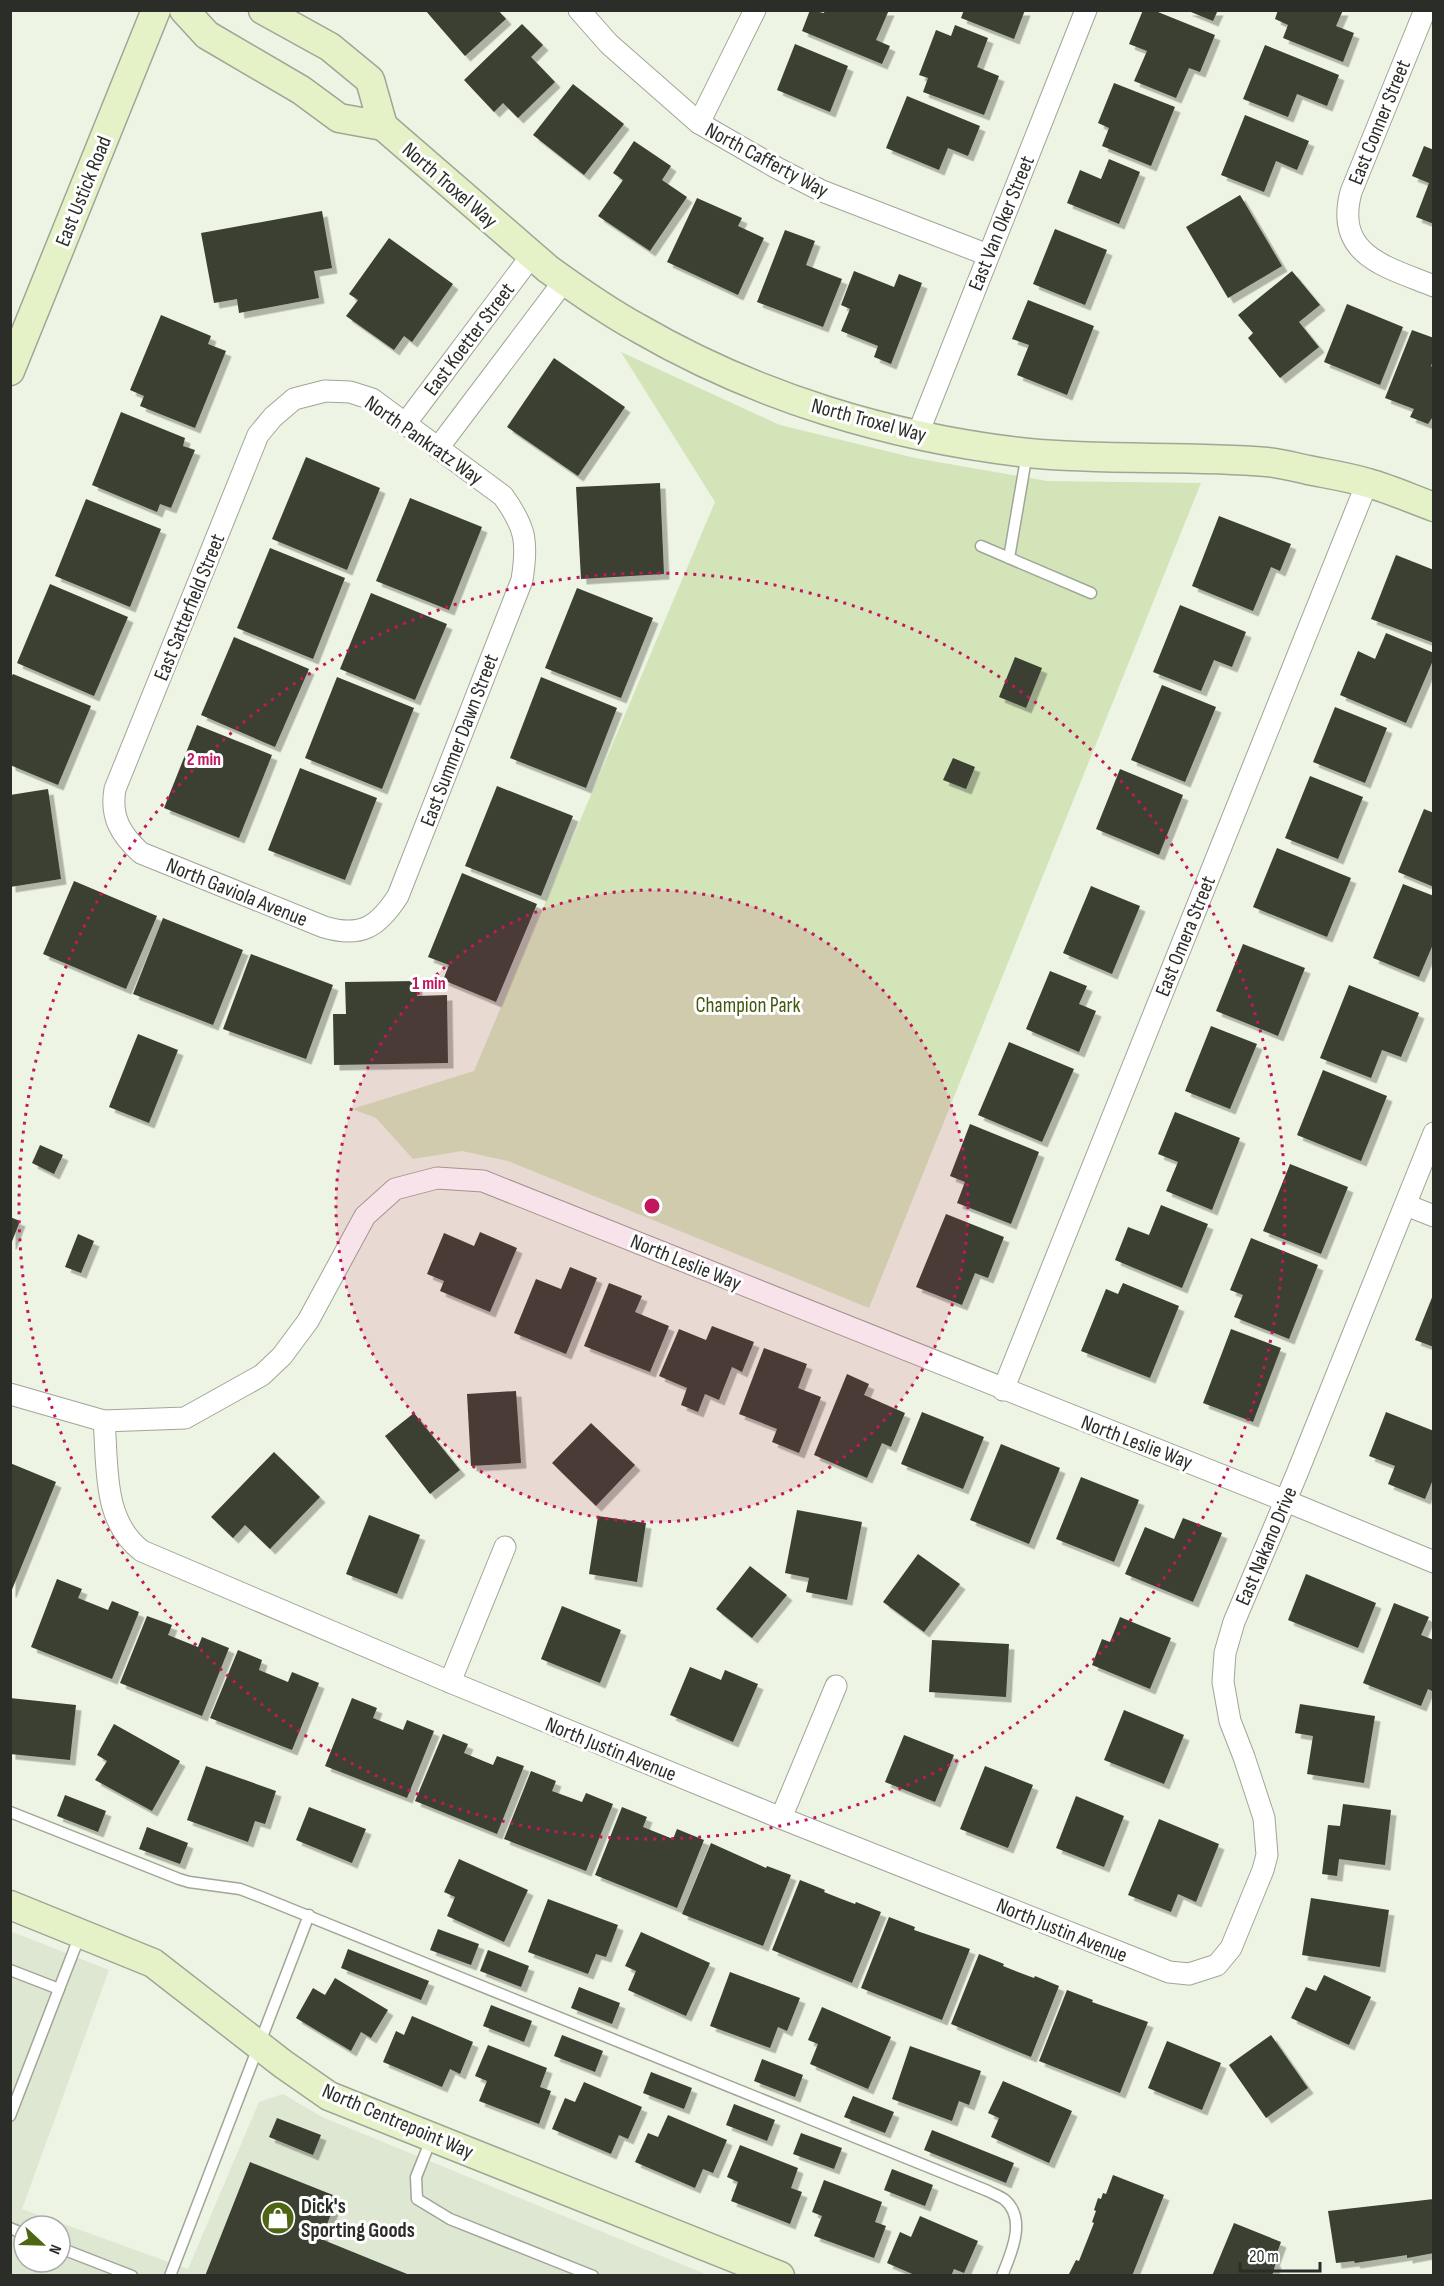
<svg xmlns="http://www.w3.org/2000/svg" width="1444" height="2286" font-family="'Sofia Sans Condensed',sans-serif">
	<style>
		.built { fill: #dee7d1; fill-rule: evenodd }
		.green { fill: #d3e4b9 }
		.building { fill: #3b4033; filter: url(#shadow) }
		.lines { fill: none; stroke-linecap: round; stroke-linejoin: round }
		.lane-casing { stroke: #a0a697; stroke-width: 13 }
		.street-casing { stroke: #a0a697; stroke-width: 23 }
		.secondary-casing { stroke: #a0a697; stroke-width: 31 }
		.lane { stroke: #fff; stroke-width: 10 }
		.street { stroke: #fff; stroke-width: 21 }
		.secondary { stroke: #e5f2c7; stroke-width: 28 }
		.ring { fill: none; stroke: #c2185b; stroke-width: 3; stroke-dasharray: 3 6 }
		.labels { text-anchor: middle; stroke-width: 6; stroke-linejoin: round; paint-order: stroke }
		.street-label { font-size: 21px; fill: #2b2e28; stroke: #fff }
		.park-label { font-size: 21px; fill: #43570d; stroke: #fff }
		.poi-label { font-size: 21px; font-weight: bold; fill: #2b2e28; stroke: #fff; text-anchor: start }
		.centre { fill: #c2185b; stroke: #fff; stroke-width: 3 }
		.ring-label { font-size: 18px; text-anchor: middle; font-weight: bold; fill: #c2185b; stroke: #fff; stroke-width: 6; stroke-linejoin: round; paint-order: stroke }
	</style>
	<defs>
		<filter id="shadow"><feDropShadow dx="5.5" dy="5.5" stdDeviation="0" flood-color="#0004"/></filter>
	</defs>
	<rect width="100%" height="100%" fill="#edf4e3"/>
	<path class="built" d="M 10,1931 L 109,1970 L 22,2209 L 188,2269 L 259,2102 L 283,2094 L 322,2117 L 708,2275 L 11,2275 ZM 24,2226 L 60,2226 L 60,2262 L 24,2262 Z"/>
	<polygon class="green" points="621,352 780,425 915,458 1047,481 1201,483 869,1308 508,1161 462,1151 413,1159 376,1118 352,1109 474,1071 715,502"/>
	<g class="building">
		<polygon points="425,10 498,10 506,19 465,56"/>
		<polygon points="810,10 824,13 825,10 889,10 876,40 890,46 882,64 802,31"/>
		<polygon points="964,10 1025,10 1014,39 961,18"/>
		<polygon points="1143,10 1153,10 1215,35 1200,72 1189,68 1176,98 1134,81 1147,51 1129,44"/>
		<polygon points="1186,10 1218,10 1213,21"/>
		<polygon points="1278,10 1343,10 1336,26 1354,33 1343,62 1283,38 1288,25 1275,19"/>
		<polygon points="522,24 543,45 531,57 555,82 518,118 503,103 494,112 464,80"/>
		<polygon points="955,25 988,38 977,67 999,76 984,115 923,92 928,78 919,75 936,30 951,36"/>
		<polygon points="795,44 848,66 830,112 777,90"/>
		<polygon points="1265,45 1339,75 1327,106 1297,94 1288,117 1243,99"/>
		<polygon points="1114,83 1175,107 1151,166 1102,146 1109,128 1098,123"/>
		<polygon points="573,84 624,124 584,175 533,135"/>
		<polygon points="907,96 980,126 968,156 948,148 939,170 886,148"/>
		<polygon points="1245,115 1309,141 1297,170 1276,161 1264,192 1221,175"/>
		<polygon points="634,141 671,166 662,180 687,197 650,251 598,216 623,180 613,173"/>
		<polygon points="1424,146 1434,150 1434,224 1416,217 1429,183 1412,176"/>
		<polygon points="1109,159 1140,172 1119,224 1067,203 1080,170 1101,179"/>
		<polygon points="1240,195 1282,266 1228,298 1186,227"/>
		<polygon points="697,198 742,218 738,226 764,238 738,295 667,262"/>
		<polygon points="322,211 332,268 314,271 319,298 239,313 237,299 214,303 201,233"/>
		<polygon points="1055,229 1107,250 1085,305 1033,284"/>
		<polygon points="785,230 815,241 806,265 842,279 823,327 757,302"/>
		<polygon points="389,238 453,284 412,342 404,336 394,350 346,316 358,300 349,294"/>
		<polygon points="854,271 894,287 899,274 922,283 891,364 874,357 878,346 841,331 850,309 841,305"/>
		<polygon points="1292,271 1320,305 1299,322 1319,347 1280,378 1248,338 1253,333 1238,315"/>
		<polygon points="1028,300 1094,326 1067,395 1017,375 1029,345 1012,339"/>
		<polygon points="1347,304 1403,327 1380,385 1324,362"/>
		<polygon points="161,315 211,336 208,344 226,351 195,428 140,406 144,396 130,390"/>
		<polygon points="1412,330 1434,338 1434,359 1431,366 1434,368 1434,415 1428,424 1410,417 1414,409 1385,398"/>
		<polygon points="554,358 625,407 578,476 507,427"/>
		<polygon points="121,412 185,438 183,446 195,450 171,508 160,504 157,512 92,485"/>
		<polygon points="306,457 380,488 347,570 272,539"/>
		<polygon points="660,483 664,574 581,579 576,487"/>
		<polygon points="410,498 482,527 449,610 376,581"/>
		<polygon points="86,499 161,529 130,607 55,576"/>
		<polygon points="1219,516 1291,544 1280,571 1271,567 1253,611 1192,586"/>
		<polygon points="270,548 345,578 313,659 237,628"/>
		<polygon points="1396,555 1434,570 1434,643 1371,619"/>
		<polygon points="50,584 128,617 94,696 17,663"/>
		<polygon points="577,588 653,618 621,698 545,668"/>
		<polygon points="371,593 447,624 415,700 340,669"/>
		<polygon points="1180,605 1246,632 1232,667 1214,660 1201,691 1153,672"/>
		<polygon points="1386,633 1434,653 1434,658 1406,723 1340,695 1358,651 1375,659"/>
		<polygon points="234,637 309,669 275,747 201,715"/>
		<polygon points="1015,657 1042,668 1026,708 999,697"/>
		<polygon points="13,674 91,706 58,785 10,765 10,679"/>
		<polygon points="337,677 414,708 382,789 305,758"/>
		<polygon points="541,677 617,708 586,788 510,758"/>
		<polygon points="1162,685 1216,707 1185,782 1131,760"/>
		<polygon points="1335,707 1387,728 1365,783 1313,762"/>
		<polygon points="197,725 272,755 239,838 164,808"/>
		<polygon points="953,758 975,767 966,789 943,780"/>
		<polygon points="300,768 377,798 345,880 268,850"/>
		<polygon points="1120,769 1183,795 1159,855 1096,829"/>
		<polygon points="1310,776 1363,797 1338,859 1285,838"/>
		<polygon points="497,786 573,816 541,896 465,866"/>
		<polygon points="48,789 61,879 10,887 10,795"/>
		<polygon points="1424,809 1434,813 1434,887 1398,872"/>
		<polygon points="1277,848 1351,878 1327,937 1253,907"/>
		<polygon points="462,873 537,904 496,1002 443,980 449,965 428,957"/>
		<polygon points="74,881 157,916 126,989 43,954"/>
		<polygon points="1403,884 1434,896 1434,942 1419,977 1373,958"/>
		<polygon points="1091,886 1140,906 1112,974 1063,953"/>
		<polygon points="163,918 243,950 213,1025 133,994"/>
		<polygon points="1243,944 1305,968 1278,1036 1216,1011"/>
		<polygon points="251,954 333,985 306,1059 223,1029"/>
		<polygon points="1050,971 1087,986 1079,1004 1096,1011 1079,1052 1026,1029"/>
		<polygon points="417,981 417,996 447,995 448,1063 334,1065 333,1014 346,1014 345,982"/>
		<polygon points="1349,985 1419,1013 1401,1057 1382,1050 1371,1078 1320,1058"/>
		<polygon points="1211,1026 1257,1044 1230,1109 1185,1091"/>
		<polygon points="138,1034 178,1050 149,1123 109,1107"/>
		<polygon points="1009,1042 1074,1069 1042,1142 978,1115"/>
		<polygon points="1323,1070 1387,1096 1361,1161 1297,1135"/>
		<polygon points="1175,1112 1240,1138 1212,1210 1166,1191 1178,1162 1158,1154"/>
		<polygon points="970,1124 1039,1152 1011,1224 957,1203 965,1182 950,1176"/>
		<polygon points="40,1145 63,1155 54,1174 32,1163"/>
		<polygon points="1290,1164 1348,1187 1321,1254 1263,1231"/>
		<polygon points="1161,1205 1208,1224 1182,1288 1115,1260 1128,1227 1149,1235"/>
		<polygon points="946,1214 1004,1237 988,1278 975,1273 962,1305 916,1287"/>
		<polygon points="10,1217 20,1221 11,1244 10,1244"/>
		<polygon points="480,1232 517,1248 490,1312 440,1291 444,1281 427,1274 444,1233 474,1246"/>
		<polygon points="78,1234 94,1241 81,1273 65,1267"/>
		<polygon points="1251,1238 1318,1265 1289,1339 1234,1317 1243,1295 1230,1290"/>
		<polygon points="570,1267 597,1278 566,1354 514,1333 536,1279 561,1289"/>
		<polygon points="609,1283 642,1296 635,1312 669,1326 650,1372 584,1346"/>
		<polygon points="1123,1283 1179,1306 1150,1378 1081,1351 1106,1289 1118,1294"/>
		<polygon points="1433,1295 1434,1295 1434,1347 1415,1340"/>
		<polygon points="712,1326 754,1342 742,1372 732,1367 719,1400 705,1394 698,1412 681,1405 687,1388 659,1376 679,1329 706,1340"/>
		<polygon points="1231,1329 1281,1348 1253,1422 1203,1403"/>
		<polygon points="764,1348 807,1364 798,1388 821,1397 799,1453 772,1442 777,1429 739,1414"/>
		<polygon points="847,1374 869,1384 864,1395 905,1413 891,1447 882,1443 867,1478 814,1455"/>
		<polygon points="516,1391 521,1463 471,1466 467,1394"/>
		<polygon points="922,1412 984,1437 963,1489 901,1464"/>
		<polygon points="1386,1412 1434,1431 1434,1477 1425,1499 1388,1484 1395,1466 1369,1456"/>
		<polygon points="414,1413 460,1470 430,1494 385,1436"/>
		<polygon points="591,1423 635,1465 596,1506 552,1463"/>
		<polygon points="1001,1444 1060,1468 1029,1544 970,1520"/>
		<polygon points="274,1452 320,1497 270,1549 245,1525 233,1538 211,1517"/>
		<polygon points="10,1463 56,1482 11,1592 10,1592"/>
		<polygon points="1081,1477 1139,1500 1114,1562 1056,1539"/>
		<polygon points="797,1510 862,1522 847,1600 806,1592 809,1578 785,1573"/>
		<polygon points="369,1515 420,1535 397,1594 346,1574"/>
		<polygon points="598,1516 646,1523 637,1582 589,1574"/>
		<polygon points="1183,1518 1222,1533 1193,1602 1125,1574 1145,1527 1174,1539"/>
		<polygon points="918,1554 960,1584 924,1632 883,1602"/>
		<polygon points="750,1566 787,1595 752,1638 716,1609"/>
		<polygon points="1306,1574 1376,1603 1358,1648 1288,1620"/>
		<polygon points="57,1579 82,1589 78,1598 108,1610 112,1601 139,1612 112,1679 31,1647"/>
		<polygon points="1394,1603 1429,1617 1421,1635 1434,1640 1434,1692 1428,1689 1421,1706 1363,1683"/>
		<polygon points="562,1606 621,1630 600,1683 541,1659"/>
		<polygon points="147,1616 172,1625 168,1635 198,1647 202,1637 229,1648 202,1716 120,1683"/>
		<polygon points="1120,1617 1171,1638 1150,1689 1092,1665 1102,1639 1110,1642"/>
		<polygon points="932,1640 1009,1644 1006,1697 929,1692"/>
		<polygon points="238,1650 262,1660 259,1670 288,1682 292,1672 319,1683 292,1750 210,1718"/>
		<polygon points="690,1667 721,1680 725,1670 758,1684 733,1742 670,1715"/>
		<polygon points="10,1698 76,1705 70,1760 10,1754"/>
		<polygon points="352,1698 377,1708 373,1718 403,1730 407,1720 434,1731 407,1798 325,1766"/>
		<polygon points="1300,1704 1375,1716 1364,1783 1307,1774 1313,1736 1295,1733"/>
		<polygon points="1124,1710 1184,1735 1164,1784 1104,1760"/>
		<polygon points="114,1724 180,1761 152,1811 95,1780 107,1761 97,1755"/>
		<polygon points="443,1734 468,1744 464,1753 493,1765 497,1756 524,1766 497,1834 415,1801"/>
		<polygon points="904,1735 954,1755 935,1802 885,1782"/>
		<polygon points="206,1766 276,1791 265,1824 255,1821 248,1842 187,1820"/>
		<polygon points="985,1766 1033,1785 1008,1848 960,1829"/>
		<polygon points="531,1771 556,1781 552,1791 582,1802 586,1793 613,1804 586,1871 504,1839"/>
		<polygon points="65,1795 106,1811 98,1832 57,1816"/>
		<polygon points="1076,1796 1124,1816 1104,1867 1056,1848"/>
		<polygon points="1343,1804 1391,1810 1385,1865 1339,1859 1337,1876 1322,1874 1328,1825 1340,1826"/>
		<polygon points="309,1807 366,1829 352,1863 296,1840"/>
		<polygon points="622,1807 647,1817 643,1827 673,1839 677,1829 704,1840 677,1908 595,1875"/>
		<polygon points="1159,1819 1219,1844 1196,1902 1178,1894 1171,1912 1128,1895"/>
		<polygon points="147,1827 188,1843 180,1864 139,1849"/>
		<polygon points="711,1843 766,1868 767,1866 791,1875 763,1946 682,1914"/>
		<polygon points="459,1859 528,1890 504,1942 447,1916 455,1897 444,1892"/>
		<polygon points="800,1880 825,1890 824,1892 839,1898 855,1904 856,1902 881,1912 852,1983 772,1950"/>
		<polygon points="1311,1898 1389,1910 1380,1967 1302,1955"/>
		<polygon points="548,1899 618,1925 606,1957 596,1954 588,1974 528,1952"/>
		<polygon points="889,1917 915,1927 914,1930 970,1949 942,2020 861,1988"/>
		<polygon points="438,1929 479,1944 471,1965 430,1950"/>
		<polygon points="641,1932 710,1963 686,2016 628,1990 636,1971 625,1966"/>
		<polygon points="348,1949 429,1981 421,2000 341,1968"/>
		<polygon points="488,1950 529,1966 521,1987 480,1971"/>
		<polygon points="979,1954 1004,1964 1003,1966 1018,1972 1034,1978 1035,1976 1059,1986 1031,2057 951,2024"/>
		<polygon points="730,1972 800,1998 787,2031 778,2027 770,2048 710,2026"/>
		<polygon points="1324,1975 1371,1997 1349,2045 1291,2018 1306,1987 1316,1991"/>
		<polygon points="335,1978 388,2010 371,2038 361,2032 351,2051 296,2018 313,1988 325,1995"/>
		<polygon points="579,1987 620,2003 612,2024 571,2008"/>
		<polygon points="1067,1990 1093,2000 1092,2002 1148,2022 1120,2093 1039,2061"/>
		<polygon points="491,2005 532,2021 524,2042 483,2026"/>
		<polygon points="822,2007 891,2037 868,2089 810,2064 818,2044 808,2040"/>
		<polygon points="412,2016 473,2042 460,2074 450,2069 442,2087 383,2062 396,2031 404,2035"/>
		<polygon points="562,2035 603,2051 595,2072 554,2056"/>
		<polygon points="1271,2035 1308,2088 1266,2118 1229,2065"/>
		<polygon points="1167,2041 1221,2063 1202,2110 1148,2088"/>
		<polygon points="488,2045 547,2068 540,2087 551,2091 539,2124 479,2101 487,2081 475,2076"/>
		<polygon points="910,2046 981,2071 969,2105 959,2101 952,2121 892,2099"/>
		<polygon points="762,2059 803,2075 795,2097 754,2081"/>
		<polygon points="651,2072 692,2088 684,2109 643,2093"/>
		<polygon points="1003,2081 1072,2111 1049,2163 991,2137 999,2118 988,2113"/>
		<polygon points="584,2082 642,2107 628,2139 619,2135 611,2154 552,2129 565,2098 575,2102"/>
		<polygon points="853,2096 894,2112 885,2133 844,2117"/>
		<polygon points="734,2104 775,2120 767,2141 726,2125"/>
		<polygon points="668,2115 727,2140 713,2173 703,2169 695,2188 635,2162 648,2133 658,2137"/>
		<polygon points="277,2118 321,2135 313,2155 269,2137"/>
		<polygon points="932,2130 1014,2163 1006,2183 924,2150"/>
		<polygon points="801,2133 842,2148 834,2169 793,2154"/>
		<polygon points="740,2145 798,2168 791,2188 802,2192 790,2224 731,2201 738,2182 727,2177"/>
		<polygon points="250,2162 338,2197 321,2239 412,2276 205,2276"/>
		<polygon points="892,2169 933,2185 925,2206 884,2190"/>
		<polygon points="1113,2175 1164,2195 1132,2276 1068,2276 1076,2260 1079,2261 1094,2223 1092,2222 1096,2211 1094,2210 1098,2198 1101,2199 1103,2193 1106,2194"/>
		<polygon points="824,2180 882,2202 875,2222 886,2226 874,2258 814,2236 822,2216 812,2212"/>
		<polygon points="1434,2199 1434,2253 1407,2258 1407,2255 1355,2263 1354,2261 1336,2263 1328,2211"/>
		<polygon points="920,2216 978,2241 964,2273 954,2269 951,2276 917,2276 887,2263 900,2232 911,2237"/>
		<polygon points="1234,2223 1281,2242 1274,2261 1276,2262 1272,2276 1212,2276"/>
	</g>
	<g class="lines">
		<defs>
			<g id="lane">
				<polyline points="981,546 1091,593"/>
				<polyline points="1009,558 1027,453"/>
				<path d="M 10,1812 L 179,1879 L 189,1882 L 240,1889 L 261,1897 L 988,2191 C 993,2194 1000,2196 1005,2200 C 1027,2219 1011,2254 1002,2276"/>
				<polyline points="10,1970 59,1989 80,1935"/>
				<polyline points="10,2116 59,1989"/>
				<polyline points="432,2137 416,2177 417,2199 450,2219 593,2276"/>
				<polyline points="10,2228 24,2234"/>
				<polyline points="60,2248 132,2276"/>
				<polyline points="170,2276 309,1915"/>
			</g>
			<g id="street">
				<polyline points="579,10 609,44 699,123 777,168 822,191 988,255"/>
				<path d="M 1425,10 L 1351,192 C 1334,256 1387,267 1434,286"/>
				<polyline points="699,123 755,10"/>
				<path d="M 325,391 L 350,392 L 372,399 L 503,496 C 526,528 528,542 522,580 L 398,896 C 378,927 361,938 324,927 L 141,853 C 121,835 110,817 115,789 L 258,435 L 273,417 L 294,399 Z"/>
				<polyline points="405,424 532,255"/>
				<polyline points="917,436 1086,10"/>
				<polyline points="438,448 564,281"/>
				<polyline points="1406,1205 1434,1216"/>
				<polyline points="1003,1390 1367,483"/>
				<polyline points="10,1394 104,1421 185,1418 262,1375 282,1356 308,1321 365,1216 395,1189 437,1178 483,1181 1286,1501 1434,1562"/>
				<path d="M 104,1421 C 108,1466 102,1521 142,1551 L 450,1682 L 781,1818 L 1169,1972 L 1189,1974 L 1217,1965 L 1231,1948 L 1263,1870 L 1267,1855 L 1264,1818 L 1244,1757 L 1230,1721 L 1223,1682 L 1225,1653 L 1234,1622 L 1296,1476 L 1434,1133"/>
				<polyline points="450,1682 505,1547"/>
				<polyline points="781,1818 836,1686"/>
			</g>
			<g id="secondary">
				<polyline points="184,10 207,35 301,90 339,118 383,126 370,80 330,47 263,10"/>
				<path d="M 383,126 L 548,269 C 577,290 607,311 638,328 C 757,397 892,438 1028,453 C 1108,461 1187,455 1267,462 C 1280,463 1294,467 1308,470 C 1328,474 1348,477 1368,483 C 1390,489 1412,499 1434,507"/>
				<polyline points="10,371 156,10"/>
				<polyline points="10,1905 153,1963 283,2064 329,2096 780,2276"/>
			</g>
		</defs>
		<use href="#lane" class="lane-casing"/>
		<use href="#street" class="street-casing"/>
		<use href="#secondary" class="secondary-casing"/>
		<use href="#lane" class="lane"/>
		<use href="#street" class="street"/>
		<use href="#secondary" class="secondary"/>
	</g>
	<circle cx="652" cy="1206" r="316" fill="#c2185b" fill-opacity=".12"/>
	<g class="ring">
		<circle cx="652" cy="1206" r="316"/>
		<circle cx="652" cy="1206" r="633"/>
	</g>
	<defs>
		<symbol id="shop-disc" viewBox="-11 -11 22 22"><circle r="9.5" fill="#4e6514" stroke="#fff"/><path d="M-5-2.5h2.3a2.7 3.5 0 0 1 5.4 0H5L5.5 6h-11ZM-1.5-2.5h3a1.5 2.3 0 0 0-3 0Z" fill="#fff"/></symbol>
	</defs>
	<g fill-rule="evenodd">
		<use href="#shop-disc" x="259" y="2199" width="38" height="38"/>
	</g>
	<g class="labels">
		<g class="street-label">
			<text transform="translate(1379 122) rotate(-68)" y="7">East Conner Street</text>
			<text transform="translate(767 160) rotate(28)" y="7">North Cafferty Way</text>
			<text transform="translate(450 185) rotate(41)" y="7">North Troxel Way</text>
			<text transform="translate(83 191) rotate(-68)" y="7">East Ustick Road</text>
			<text transform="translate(1001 223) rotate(-68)" y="7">East Van Oker Street</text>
			<text transform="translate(469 339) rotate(-53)" y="7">East Koetter Street</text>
			<text transform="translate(869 420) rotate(15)" y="7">North Troxel Way</text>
			<text transform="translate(424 440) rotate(35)" y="7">North Pankratz Way</text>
			<text transform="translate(189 607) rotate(-68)" y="7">East Satterfield Street</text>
			<text transform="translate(459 740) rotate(-69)" y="7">East Summer Dawn Street</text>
			<text transform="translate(237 892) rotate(22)" y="7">North Gaviola Avenue</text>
			<text transform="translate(1185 936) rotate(-68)" y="7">East Omera Street</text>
			<text transform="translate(686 1262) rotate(22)" y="7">North Leslie Way</text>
			<text transform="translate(1137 1442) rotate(21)" y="7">North Leslie Way</text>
			<text transform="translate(1266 1546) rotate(-67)" y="7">East Nakano Drive</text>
			<text transform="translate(611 1749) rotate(22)" y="7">North Justin Avenue</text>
			<text transform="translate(1062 1930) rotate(22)" y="7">North Justin Avenue</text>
			<text transform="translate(398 2121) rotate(23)" y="7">North Centrepoint Way</text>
		</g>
		<g class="park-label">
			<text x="748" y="1012">Champion Park</text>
		</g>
		<g class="poi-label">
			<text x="301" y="2213">Dick's<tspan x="301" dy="24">Sporting Goods</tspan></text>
		</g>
	</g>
	<circle cx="652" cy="1206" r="9" class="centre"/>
	<g class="ring-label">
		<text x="204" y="765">2 min</text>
		<text x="429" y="989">1 min</text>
	</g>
	<rect width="1444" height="2286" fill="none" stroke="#2b2e28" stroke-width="24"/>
	<g transform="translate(42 2244) rotate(112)"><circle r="28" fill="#ffffff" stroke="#aaaba9" stroke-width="1.5"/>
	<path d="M0-4.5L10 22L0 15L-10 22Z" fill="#4e6514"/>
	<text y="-9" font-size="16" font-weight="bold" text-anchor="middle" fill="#2b2e28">N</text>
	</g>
	<path d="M1240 2262v9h80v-9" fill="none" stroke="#2b2e28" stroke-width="3"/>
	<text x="1249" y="2262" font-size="18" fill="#2b2e28" stroke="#ffffff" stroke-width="4.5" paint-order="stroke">20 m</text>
</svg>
